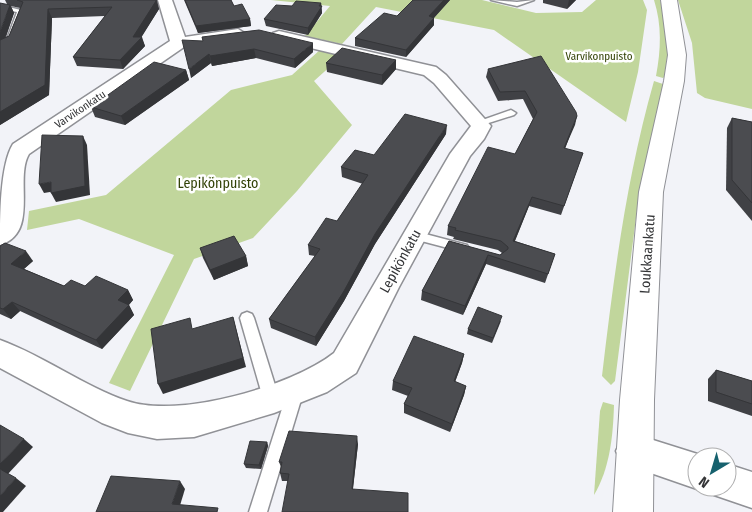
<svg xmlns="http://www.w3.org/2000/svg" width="752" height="512" font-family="'Fira Sans Condensed',sans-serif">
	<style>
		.green { fill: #c1d69c }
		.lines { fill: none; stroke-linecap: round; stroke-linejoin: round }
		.lane-casing { stroke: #909196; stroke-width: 3 }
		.street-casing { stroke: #909196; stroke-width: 3 }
		.secondary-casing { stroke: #909196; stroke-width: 2 }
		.lane { fill: #fff; fill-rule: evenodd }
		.street { fill: #fff; fill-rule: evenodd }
		.secondary { fill: #fff; fill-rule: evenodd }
		.wall { fill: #404145; fill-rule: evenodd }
		.shaded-wall { fill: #343538 }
		.building { fill: #4b4c50; stroke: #343538 }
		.labels { text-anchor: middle; stroke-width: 5; stroke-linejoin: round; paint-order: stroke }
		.far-park-label { font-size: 11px; fill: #324206; stroke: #fff }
		.far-street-label { font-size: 11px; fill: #343537; stroke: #fff }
		.park-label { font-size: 14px; fill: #324206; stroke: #fff }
		.street-label { font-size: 14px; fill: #343537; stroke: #fff }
	</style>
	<rect width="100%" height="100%" fill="#f2f3f8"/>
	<g class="green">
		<polygon points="271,0 482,0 536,13 582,12 596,0 643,0 647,10 638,72 626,122 494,30 376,7 342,44 305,36 330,6"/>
		<path d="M 654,0 L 660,0 L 662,6 L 668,47 L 665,76 L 663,78 L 656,76 C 661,50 662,25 654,0 Z"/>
		<polygon points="678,0 752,0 752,109 705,98 697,93 692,43"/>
		<polygon points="321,49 344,54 314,81 352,125 297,191 253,238 194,259 130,391 109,383 174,255 79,219 27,230 29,211 106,195 231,90 292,75"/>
		<path d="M 654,81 L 663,84 L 640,187 L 615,381 L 611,385 L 602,376 C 614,275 626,180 654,81 Z"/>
		<path d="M 603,402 L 614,405 C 613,436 610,468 594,495 L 600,411 Z"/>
	</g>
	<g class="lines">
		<defs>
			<g id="lane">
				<polygon points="491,0 517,2 534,0 517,6"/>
				<polygon points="0,5 25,11 13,43 0,50 0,45 6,42 17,12 0,9"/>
				<polygon points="511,110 516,113 514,115 479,126 474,123"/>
				<polygon points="414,231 467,245 469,248 463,252 410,238 408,235 410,232"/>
				<polygon points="247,312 252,314 254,318 279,398 276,403 271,405 266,403 263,398 240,318 242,314"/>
				<polygon points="296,383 301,385 304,390 267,512 249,512 288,390 291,385"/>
			</g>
			<g id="street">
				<path d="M 158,0 L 172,0 L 185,37 L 238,29 L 246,34 L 238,39 L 184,47 L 29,154 C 14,179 40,233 0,245 C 0,217 0,165 13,144 L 170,41 Z"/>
				<path d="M 279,31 L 436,67 L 446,75 L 491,126 L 484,139 L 470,156 L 399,287 L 356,373 L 327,392 L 274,413 L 194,437 L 157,439 L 128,433 L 102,423 L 0,368 L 0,340 C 44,356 85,387 127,401 C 179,419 292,386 334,353 L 450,154 L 471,126 L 434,83 L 424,75 L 273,39 L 271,36 L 273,33 Z"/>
				<polygon points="634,434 707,457 697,457 697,487 702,487 697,489 622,463 616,451 622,439"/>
				<polygon points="727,464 752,472 752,508 714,495 711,487 727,487"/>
			</g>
			<polygon id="secondary" points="661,0 677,0 686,55 684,81 663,192 654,400 653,512 613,512 620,400 639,192 664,81 668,55"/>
		</defs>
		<use href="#lane" class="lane-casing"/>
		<use href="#street" class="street-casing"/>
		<use href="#secondary" class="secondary-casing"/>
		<use href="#lane" class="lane"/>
		<use href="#street" class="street"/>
		<use href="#secondary" class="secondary"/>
	</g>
	<g class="wall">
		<path d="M 5,0 L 157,0 L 159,9 L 141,37 L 145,46 L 123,69 L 77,66 L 73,57 L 105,16 L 52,18 L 49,95 L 0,125 L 7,4 ZM 11,6 L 20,8 L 9,36 L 6,37 L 14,13 Z"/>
		<polygon points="184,0 231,0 234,6 250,19 251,26 198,33"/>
		<polygon points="413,0 450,0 434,18 434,25 406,57 355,46 355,38 397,16"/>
		<polygon points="543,0 576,0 567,9 543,3"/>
		<polygon points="321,3 322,13 308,35 266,26 264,19 292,6"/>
		<polygon points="202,37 313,52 295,68 256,58 212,66 211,63 191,78 203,41"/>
		<polygon points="396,60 396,69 382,85 327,72 326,63"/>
		<polygon points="488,69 577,116 565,149 583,153 561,215 529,206 515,241 555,254 545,283 486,264 463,315 421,300 422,291 449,241 500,255 502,253 498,250 453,239 454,237 447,235 448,226 515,154 533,119 523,99 498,101 486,77"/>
		<polygon points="186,70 189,80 125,125 95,117 91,107"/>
		<polygon points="732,118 752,122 752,221 726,190 727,128"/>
		<polygon points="446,134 375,244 344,301 316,346 271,328 269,319 315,256 309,255 308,245 337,221 363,184 342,177 341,167 374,155"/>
		<polygon points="0,246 33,261 24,269 64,286 128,290 133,300 129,305 134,315 102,349 20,311 11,319 0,314"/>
		<polygon points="200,248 246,256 248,266 214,280 203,258"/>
		<polygon points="501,321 492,343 467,334 468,329"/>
		<polygon points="464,354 462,363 455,382 466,386 464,395 450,432 404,413 404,404 408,396 392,390 393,381"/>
		<polygon points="716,370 752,381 752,416 708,401 708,379"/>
		<polygon points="267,442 268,446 261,469 246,468 244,464"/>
		<polygon points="358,444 353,489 408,512 288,481 282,481 280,473 281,467 279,462"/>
	</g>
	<g class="shaded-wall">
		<polygon points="156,0 159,9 141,38 142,37 145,46 123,69 120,60 133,37"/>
		<polygon points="444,0 450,0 429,23 429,16"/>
		<polygon points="569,0 576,0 567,9"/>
		<polygon points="321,3 322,13 308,35 308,28"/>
		<polygon points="10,5 14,13 4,41 0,44 0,32"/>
		<polygon points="48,9 52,18 49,95 0,125 0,112"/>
		<polygon points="434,18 434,25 406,57 406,50"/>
		<polygon points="250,19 251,26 198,33 196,26"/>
		<polygon points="313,43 313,52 295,68 294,59"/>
		<polygon points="254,49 256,58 212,66 210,56"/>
		<polygon points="209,54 211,63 191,78 189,69"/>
		<polygon points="396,60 396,69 382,85 382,75"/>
		<polygon points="186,70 189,80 125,125 121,116"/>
		<polygon points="577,116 575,125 561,157 564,148"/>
		<polygon points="447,125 446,134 375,244 344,301 316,346 315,337 375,234"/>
		<polygon points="83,136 87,145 90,195 56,202 51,193"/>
		<polygon points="51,182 56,191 44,193 39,184"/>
		<polygon points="532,197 529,206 511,250 513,241"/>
		<polygon points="26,251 33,261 18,274 11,264"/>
		<polygon points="488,255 486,264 463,315 465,306"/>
		<polygon points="246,256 248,266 214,280 210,270"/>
		<polygon points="128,290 133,300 124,310 118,300"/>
		<polygon points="12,302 20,311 11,319 3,309"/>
		<polygon points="129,305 134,315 102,349 96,340"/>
		<polygon points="233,317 246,367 163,394 158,384"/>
		<polygon points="464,354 462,363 452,390 454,381"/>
		<polygon points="466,386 464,395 450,432 452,424"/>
		<polygon points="357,436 358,444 352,496 352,489"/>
		<polygon points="24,439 33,447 7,475 0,469 0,464"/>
		<polygon points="267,442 268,446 261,469 259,465"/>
		<polygon points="16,478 26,486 3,512 0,512 0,496"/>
		<polygon points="180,481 185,489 178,512 172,504"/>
	</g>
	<g class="building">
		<polygon points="17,0 156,0 156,1 133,37 142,37 120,60 73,57 112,7 48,9 45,85 0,112 0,40 9,36 23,2"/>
		<polygon points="185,0 231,0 234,6 242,4 250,19 196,26"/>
		<polygon points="413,0 444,0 429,16 434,18 406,50 355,38 384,13 397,16"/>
		<polygon points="296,1 321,3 319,6 322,6 308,28 264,19 276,5 292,6"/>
		<polygon points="0,3 10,5 0,32"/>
		<polygon points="259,30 313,43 294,59 254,49 210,56 209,54 189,69 182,40 203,41 202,37"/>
		<polygon points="342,48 396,60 382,75 326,63"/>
		<polygon points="541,56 576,112 577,116 564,148 583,153 564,206 532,197 513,241 555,254 548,274 488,255 465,306 422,291 449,241 500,255 508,249 508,247 501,241 455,230 456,228 448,226 488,147 515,154 537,112 525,91 500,92 488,69"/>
		<polygon points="154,62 186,70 121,116 91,107"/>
		<polygon points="405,114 447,125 375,234 344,291 315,337 269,319 320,249 308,245 326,218 337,221 368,175 341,167 355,150 374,155"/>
		<polygon points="732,118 752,122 752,203 732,180"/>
		<polygon points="42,135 83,136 85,186 51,193 51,182 39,184"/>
		<polygon points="234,236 246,256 210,270 200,248"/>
		<polygon points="5,243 26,251 11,264 64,286 71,280 85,286 96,276 128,290 118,300 129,305 96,340 12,302 3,309 0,308 0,246"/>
		<polygon points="478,307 502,316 493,338 468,329"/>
		<polygon points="233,317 243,358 158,384 151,329 190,318 192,329"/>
		<polygon points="414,336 464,354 454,381 466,386 452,424 404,404 412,388 393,381"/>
		<polygon points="716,370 752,381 752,404 716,392"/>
		<polygon points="0,425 24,439 0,464"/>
		<polygon points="289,431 357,436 352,489 408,493 408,512 282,512 289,474 280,473 282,462 279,462"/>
		<polygon points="250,441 267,442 259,465 244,464"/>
		<polygon points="0,469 16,478 0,496"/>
		<polygon points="111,476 180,481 172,504 218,508 217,512 96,512"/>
	</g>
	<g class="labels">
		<g class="far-park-label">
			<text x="599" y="60">Varvikonpuisto</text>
		</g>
		<g class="far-street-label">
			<text transform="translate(80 109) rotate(-34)" y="4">Varvikonkatu</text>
		</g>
		<g class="park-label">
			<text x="218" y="188">Lepikönpuisto</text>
		</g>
		<g class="street-label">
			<text transform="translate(647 254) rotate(-86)" y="5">Loukkaankatu</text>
			<text transform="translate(400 261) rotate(-61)" y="5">Lepikönkatu</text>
		</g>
	</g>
	<g transform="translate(712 472) rotate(218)"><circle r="24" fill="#ffffff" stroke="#aeaeaf"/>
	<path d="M0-4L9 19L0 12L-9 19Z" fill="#16616e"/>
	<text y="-8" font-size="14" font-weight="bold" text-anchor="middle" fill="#343537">N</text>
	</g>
</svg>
